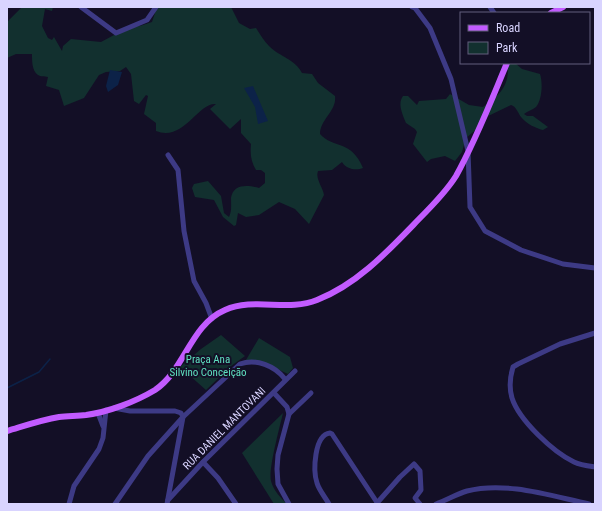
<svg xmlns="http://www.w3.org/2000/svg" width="602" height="511" font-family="'Roboto Condensed',sans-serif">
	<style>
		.green { fill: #12302f }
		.water { fill: #0c2248 }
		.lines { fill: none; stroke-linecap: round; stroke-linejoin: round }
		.stream { stroke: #0c2248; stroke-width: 1.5 }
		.minor { stroke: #3d3a85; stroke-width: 5 }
		.major { stroke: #c25bff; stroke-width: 6 }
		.labels { text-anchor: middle; stroke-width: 4; stroke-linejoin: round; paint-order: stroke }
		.park-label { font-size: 11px; fill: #5fe0c0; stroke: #130f26 }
		.street-label { font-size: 11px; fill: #d9d4ff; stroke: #130f26 }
	</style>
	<rect width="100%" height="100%" fill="#130f26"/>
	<g class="green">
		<path d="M 22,7 L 53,7 L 52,11 L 45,9 L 42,26 L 48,38 L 52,40 L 54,37 L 62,51 L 63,46 L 71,39 L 101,42 L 129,27 L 140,26 L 152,22 L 157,7 L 231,7 L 239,23 L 250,29 L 256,28 C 260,34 264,41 269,46 C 280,57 295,59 302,73 L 312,74 L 318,83 L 335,96 C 337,111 320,119 320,134 C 333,149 351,139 363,168 C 356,171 346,169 342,162 L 332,170 L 318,171 C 315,179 323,187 324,195 L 309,224 L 295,209 L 279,202 L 259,215 L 246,217 L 238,213 L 236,225 L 234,226 L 223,217 L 214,200 L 195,197 L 192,188 L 194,184 L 208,181 L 221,196 L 224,213 L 229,217 C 232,211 231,205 231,198 C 233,183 249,185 259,188 L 265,183 L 265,173 L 261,170 L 256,170 C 251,162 250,154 251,144 L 241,133 L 241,119 L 230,129 L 210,109 L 216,104 C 198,102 184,142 156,131 L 156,123 L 144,114 L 148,96 L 146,95 L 139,104 L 134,101 L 131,74 L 126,67 L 120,71 L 106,72 L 99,75 L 84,98 L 64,106 L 59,90 L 46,86 L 48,77 C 44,76 41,77 38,75 C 32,71 32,61 32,54 L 16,54 L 7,58 L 7,22 Z"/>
		<path d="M 497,63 L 515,63 L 522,69 L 540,74 C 543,83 542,100 536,107 C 532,110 528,111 524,114 L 527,116 L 533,116 L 548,127 L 543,130 C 535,128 527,124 521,117 C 518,113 516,106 511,105 L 484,118 L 479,127 L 466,138 L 462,152 L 455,161 L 445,156 L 431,159 L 427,162 L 413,144 L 417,132 L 415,129 L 406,123 C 403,115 397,104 403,96 L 408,96 L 417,105 L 419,101 L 446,99 L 450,94 L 469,105 L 483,107 C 497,96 507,90 508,71 L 504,65 Z"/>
		<polygon points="221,335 245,356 231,366 206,390 180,367 201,349"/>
		<polygon points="259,338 290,357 293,368 288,374 262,362 246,360"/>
		<path d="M 283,413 C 280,426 268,470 271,481 C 273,490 281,498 287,504 L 274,504 L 242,453 Z"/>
	</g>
	<g class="water">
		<polygon points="110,70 122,72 118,85 108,92 106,86"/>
		<polygon points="253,86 268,121 258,124 255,107 244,88"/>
	</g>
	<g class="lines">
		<polyline class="stream" points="7,388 39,372 50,359"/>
		<g class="minor">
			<polyline points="81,7 116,33 147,20 156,7"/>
			<polyline points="412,7 415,8 430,28 451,79 468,151 470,207 485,231 521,250 563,264 595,268"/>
			<polyline points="490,7 494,13"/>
			<polyline points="168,155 178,170 184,231 194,281 206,303 212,319"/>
			<path d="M 595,333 L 560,344 L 518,364 L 513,367 C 510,377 509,388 512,398 C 519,420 553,452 574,462 C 580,465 588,466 595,467"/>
			<polyline points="274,393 287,407 289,414"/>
			<polyline points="114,408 130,411 175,411 181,413 183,417 167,504"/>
			<polyline points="98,413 103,426"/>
			<polyline points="203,462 218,478 236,504"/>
			<polyline points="168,500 203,462 295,371"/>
			<polyline points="377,503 400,477 414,464 420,471 421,490 415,498 420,504"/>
			<polyline points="69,504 74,486 99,449 103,438 106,410"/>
			<path d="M 115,504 L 148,456 L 183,417 L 240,364 C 256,358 275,366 285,379"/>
			<polyline points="289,504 278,484 277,469 278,455 289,414 311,393"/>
			<path d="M 329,504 C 325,497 319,490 317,483 C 313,471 314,435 330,433 L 332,434 L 378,504"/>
			<path d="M 436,504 C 447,500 457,494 467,491 C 506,481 551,496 589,504"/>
		</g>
		<g class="major">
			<polyline points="551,13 563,7"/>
			<path d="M 7,431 C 24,426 41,420 59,417 C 68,416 77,416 86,415 C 108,412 135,402 155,390 C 185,370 190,325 225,310 C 254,297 288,312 317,300 C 358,284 389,250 419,219 C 432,206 446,192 456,176 C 476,140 491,101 507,63"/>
		</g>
	</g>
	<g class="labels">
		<g class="park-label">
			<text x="208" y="363">Praça Ana<tspan x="208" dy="13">Silvino Conceição</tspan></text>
		</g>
		<g class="street-label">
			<text transform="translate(224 428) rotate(-45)" y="4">RUA DANIEL MANTOVANI</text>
		</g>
	</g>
	<rect width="602" height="511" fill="none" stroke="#d9d4ff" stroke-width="16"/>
	<rect x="460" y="12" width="130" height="52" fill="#130f26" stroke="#625e7d"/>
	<rect x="468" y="25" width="20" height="6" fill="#c25bff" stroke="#625e7d"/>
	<text x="496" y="32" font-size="12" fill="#d9d4ff">Road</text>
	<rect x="468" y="42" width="20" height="12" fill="#12302f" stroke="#625e7d"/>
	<text x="496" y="52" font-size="12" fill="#d9d4ff">Park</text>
</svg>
